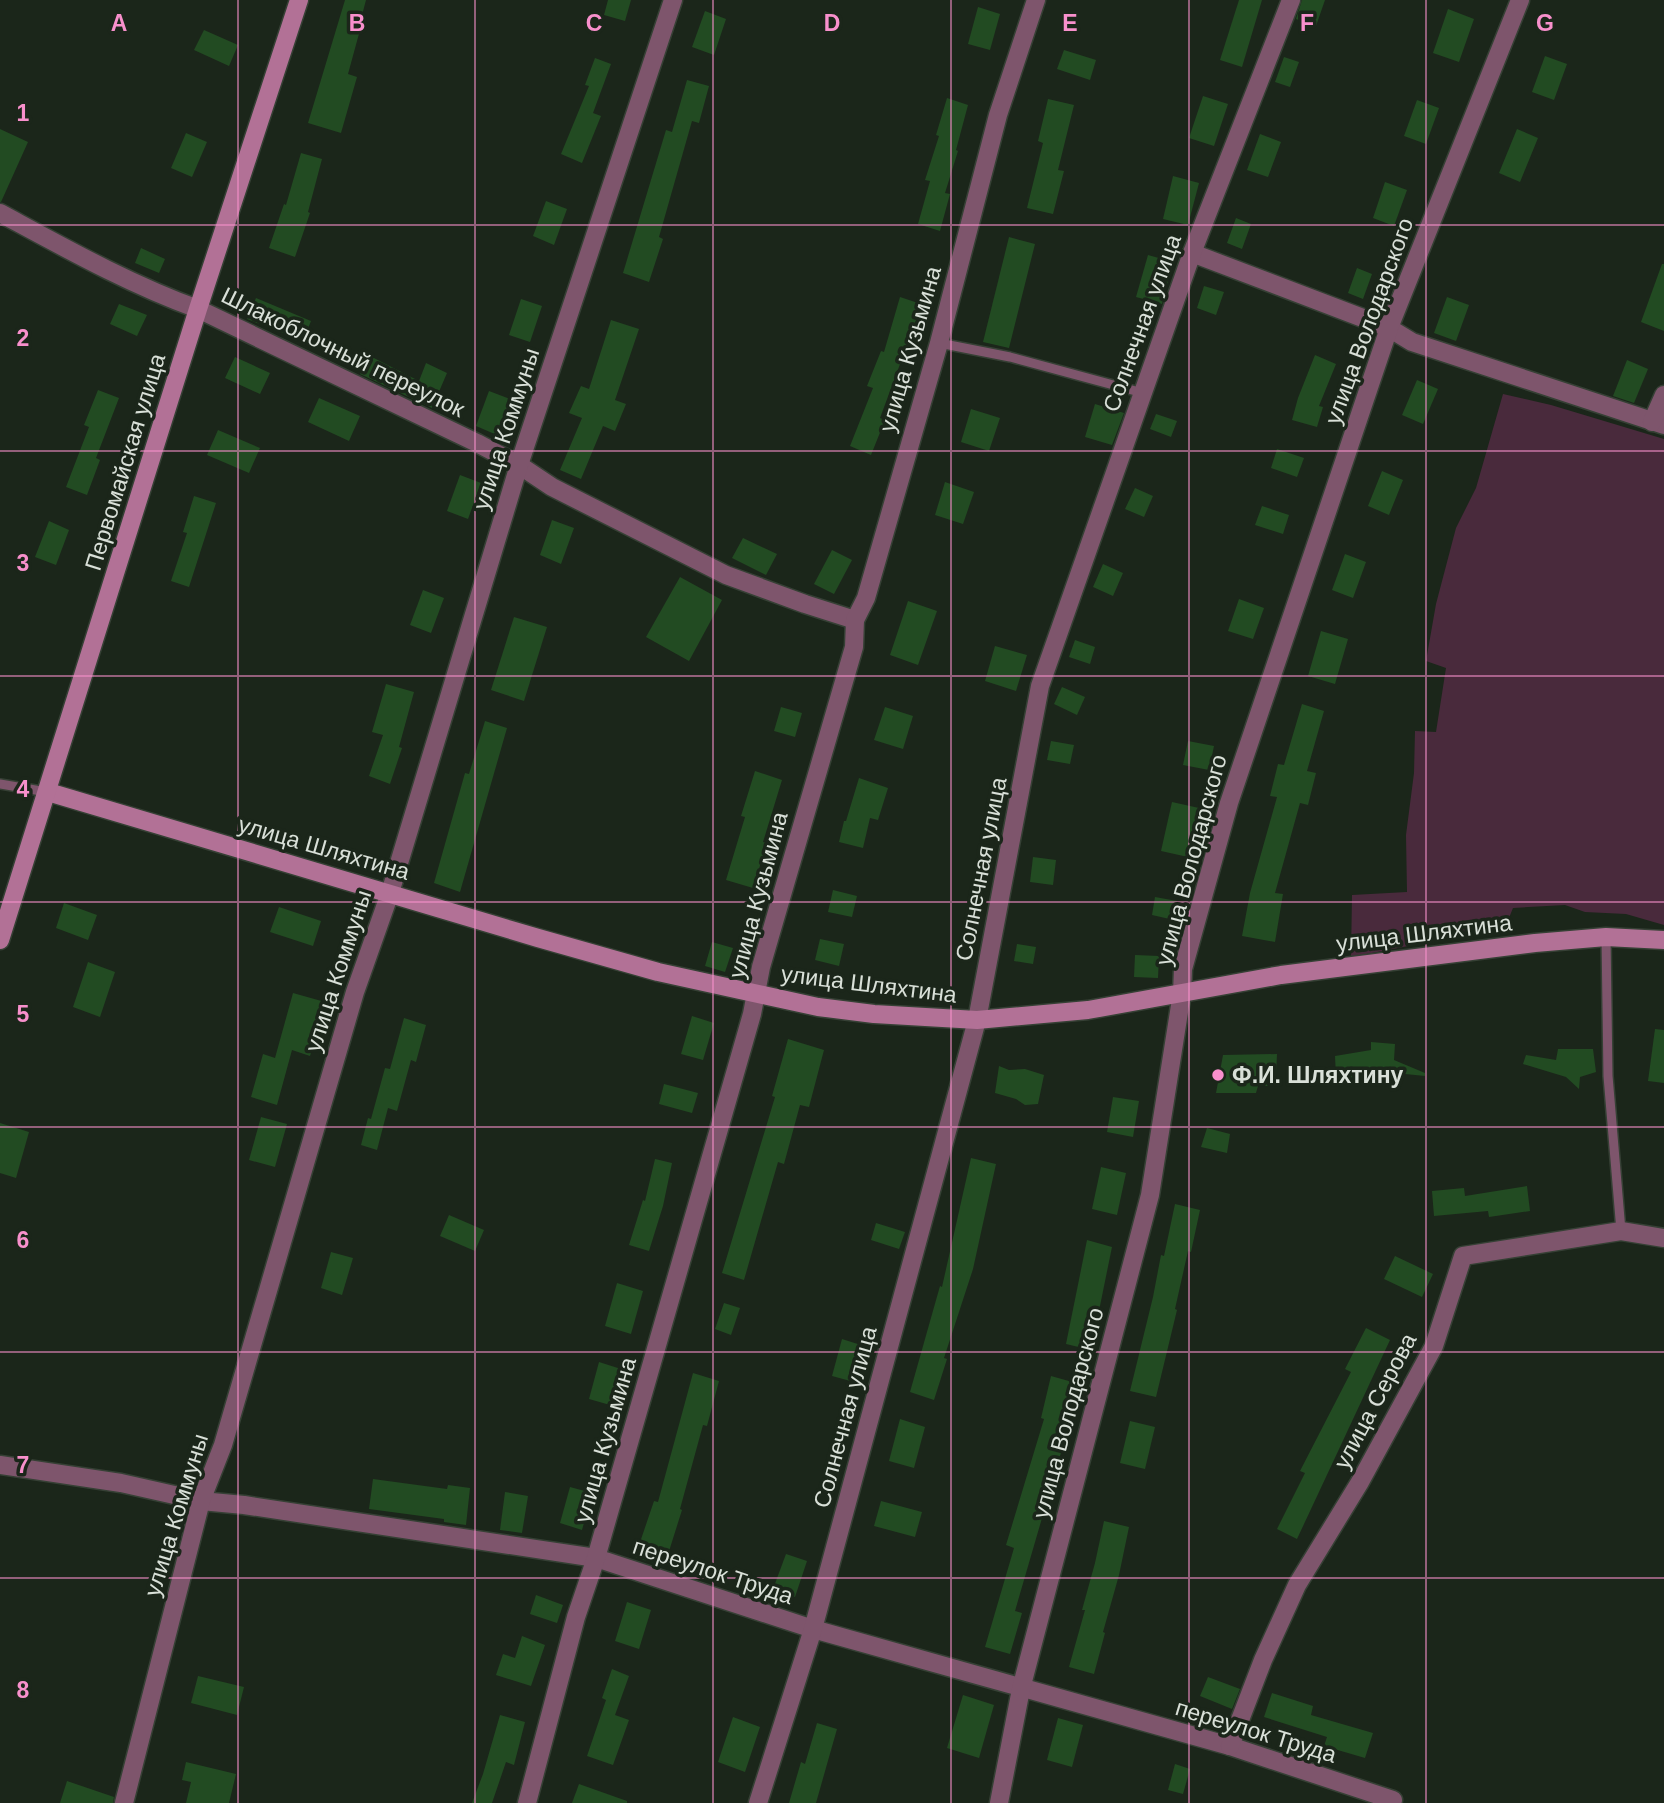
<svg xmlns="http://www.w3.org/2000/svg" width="1664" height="1803" font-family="Arial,sans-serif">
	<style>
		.green { fill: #492a3c }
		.building { fill: #224b22 }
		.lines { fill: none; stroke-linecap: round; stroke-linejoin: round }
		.service-casing { stroke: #364035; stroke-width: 12 }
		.minor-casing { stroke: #364035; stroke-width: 21 }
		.secondary-casing { stroke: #364035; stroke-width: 21 }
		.service { stroke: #7e556c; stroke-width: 9 }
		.minor { stroke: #7e556c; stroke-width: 18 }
		.secondary { stroke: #b27196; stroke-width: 18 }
		.grid { fill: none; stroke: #f890cc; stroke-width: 2; stroke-opacity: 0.55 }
		.poi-dot { fill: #f890cc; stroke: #1b261a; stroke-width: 2.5 }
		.labels { text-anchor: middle; stroke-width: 7; stroke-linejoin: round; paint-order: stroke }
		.street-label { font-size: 23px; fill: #d9e0d8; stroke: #1b261a }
		.poi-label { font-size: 23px; font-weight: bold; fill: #d9e0d8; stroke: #1b261a; text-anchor: start }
		.grid-label { font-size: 23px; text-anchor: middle; font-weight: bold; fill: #f890cc; stroke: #1b261a; stroke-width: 7; stroke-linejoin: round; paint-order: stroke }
	</style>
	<rect width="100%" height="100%" fill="#1b261a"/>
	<polygon class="green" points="1503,394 1551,405 1664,439 1664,925 1626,914 1585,912 1565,905 1513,908 1504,930 1481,935 1455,937 1351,957 1352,895 1407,892 1406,835 1414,773 1415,731 1436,732 1446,668 1426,661 1436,604 1456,528 1476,488"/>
	<g class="building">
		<polygon points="345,0 366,0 361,19 363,19 348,74 357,77 341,133 308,123"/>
		<polygon points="608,0 631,0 625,21 604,15"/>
		<polygon points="1239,0 1262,0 1242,67 1220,60"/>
		<polygon points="1302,0 1325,0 1316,26 1296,19"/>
		<polygon points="978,7 1000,14 990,50 968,44"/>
		<polygon points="1448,9 1474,19 1459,62 1433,53"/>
		<polygon points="705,11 726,19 714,55 692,47"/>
		<polygon points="204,30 238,45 229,66 194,50"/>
		<polygon points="1064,50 1096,60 1090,80 1057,69"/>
		<polygon points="1545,56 1567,64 1554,100 1532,92"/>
		<polygon points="1284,57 1299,62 1290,87 1275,82"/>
		<polygon points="595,58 611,64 593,113 601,116 582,163 561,154 589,86 585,85"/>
		<polygon points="687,80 709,86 699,123 692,121 659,237 663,239 649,282 623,273 666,130 672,132"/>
		<polygon points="1203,96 1228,104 1214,146 1189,138"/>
		<polygon points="947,98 968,105 956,150 958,151 945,193 950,194 940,231 918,224 930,181 925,180 939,136 936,135"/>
		<polygon points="1048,99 1074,105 1058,170 1064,171 1053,214 1027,208 1043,143 1038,141"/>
		<polygon points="1417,100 1439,108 1426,144 1404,136"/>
		<polygon points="0,129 28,142 1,202 0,202"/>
		<polygon points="1517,129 1538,138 1520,182 1499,173"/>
		<polygon points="186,133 207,142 192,177 171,168"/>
		<polygon points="1260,134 1281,142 1268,177 1247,170"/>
		<polygon points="301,153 322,159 308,212 310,213 295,257 269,248 284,204 286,205"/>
		<polygon points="1173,176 1199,183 1188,225 1163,219"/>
		<polygon points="1385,182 1407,190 1394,226 1373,218"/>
		<polygon points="546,201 567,209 554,245 533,236"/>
		<polygon points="1236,218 1251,224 1242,249 1227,243"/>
		<polygon points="1009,237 1035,244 1009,348 983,342"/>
		<polygon points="141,248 165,259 159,273 135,263"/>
		<polygon points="1148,255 1173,262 1162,304 1136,297"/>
		<polygon points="1662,264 1664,264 1664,331 1641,322"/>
		<polygon points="1357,268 1372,274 1363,299 1348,293"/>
		<polygon points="1204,286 1224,292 1216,315 1197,308"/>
		<polygon points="900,297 921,304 911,340 909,340 880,418 885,420 871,455 850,446 873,388 867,386 881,351 884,352"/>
		<polygon points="1447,297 1469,305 1456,341 1434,333"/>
		<polygon points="256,298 311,321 303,341 247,319"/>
		<polygon points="521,299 542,306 530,342 509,335"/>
		<polygon points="119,304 147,315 137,336 110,324"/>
		<polygon points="611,320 639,329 615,400 626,404 615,431 603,426 581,479 560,470 582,418 569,413 581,386 589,389"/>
		<polygon points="1315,355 1336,364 1319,406 1323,407 1317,427 1292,420 1298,398"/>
		<polygon points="370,356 419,381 426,363 447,373 432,408 360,374"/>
		<polygon points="235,357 270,373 260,394 225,378"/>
		<polygon points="1627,360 1648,369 1634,403 1613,396"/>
		<polygon points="1417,380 1438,389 1423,424 1402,415"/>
		<polygon points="98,390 119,398 96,458 100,460 87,495 66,487 89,427 84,425"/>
		<polygon points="489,391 510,399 497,435 476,426"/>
		<polygon points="319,398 360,416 349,441 308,422"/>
		<polygon points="1095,404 1124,413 1112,445 1085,437"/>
		<polygon points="971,409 1000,418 989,451 961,442"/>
		<polygon points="1156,414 1177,421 1171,437 1150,429"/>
		<polygon points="218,430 260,448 249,473 207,455"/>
		<polygon points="1277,449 1304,458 1297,477 1271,468"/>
		<polygon points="1382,471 1403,480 1389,515 1368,506"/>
		<polygon points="460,475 481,483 468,519 447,511"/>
		<polygon points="945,482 974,492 963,524 935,515"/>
		<polygon points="1135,488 1153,496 1144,517 1125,509"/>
		<polygon points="194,496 216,503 189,587 171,581 187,533 183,532"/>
		<polygon points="1262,506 1289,515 1283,534 1255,525"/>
		<polygon points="552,520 574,528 561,564 540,555"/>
		<polygon points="49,521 69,530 56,565 35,557"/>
		<polygon points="743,538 777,554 766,575 732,558"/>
		<polygon points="832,550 852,560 834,594 814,584"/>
		<polygon points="1345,554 1366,562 1353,598 1332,590"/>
		<polygon points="1103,564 1123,573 1113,596 1093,587"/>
		<polygon points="680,577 722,600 689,661 646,637"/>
		<polygon points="423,590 444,598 431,633 410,625"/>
		<polygon points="1239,599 1264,608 1253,639 1228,631"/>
		<polygon points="908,601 937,611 918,665 890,655"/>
		<polygon points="514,617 547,627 524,701 491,690"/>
		<polygon points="1321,631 1348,639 1335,684 1308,676"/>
		<polygon points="1075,640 1095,647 1090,664 1069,657"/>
		<polygon points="995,646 1027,655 1016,691 985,681"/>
		<polygon points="386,684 414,692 399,747 402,748 390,784 369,776 383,735 372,732"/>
		<polygon points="1062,687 1085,697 1077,715 1054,704"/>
		<polygon points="1302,704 1324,711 1307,771 1316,773 1308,805 1300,803 1275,893 1283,894 1275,942 1242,936 1250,893 1277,797 1270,796 1278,764 1284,765"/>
		<polygon points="781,707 802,713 795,737 774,731"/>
		<polygon points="885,707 913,716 903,749 874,740"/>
		<polygon points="485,721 507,728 460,892 434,883 465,773 469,774"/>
		<polygon points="1051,741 1074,745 1070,764 1047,760"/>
		<polygon points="1188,741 1214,746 1209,770 1183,765"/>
		<polygon points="755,771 782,780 763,842 767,843 753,888 726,880 745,817 741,816"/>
		<polygon points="859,778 888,788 878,820 870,818 863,848 839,842 844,821 846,821"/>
		<polygon points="1172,802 1199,808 1188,857 1161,851"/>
		<polygon points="1033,857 1056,860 1053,885 1030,882"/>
		<polygon points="833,890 857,896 852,917 828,912"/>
		<polygon points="1155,897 1177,901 1174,920 1152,915"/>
		<polygon points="64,903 97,915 88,940 56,928"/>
		<polygon points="279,907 321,921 313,946 270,932"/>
		<polygon points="820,939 844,944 839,966 815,960"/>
		<polygon points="712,942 733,948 725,972 705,966"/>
		<polygon points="1017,944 1036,947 1033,964 1014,961"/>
		<polygon points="1135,955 1159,956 1158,978 1134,977"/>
		<polygon points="88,962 115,972 100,1017 73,1007"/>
		<polygon points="293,993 325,1002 310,1056 292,1050 277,1105 251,1097 263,1054 275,1058"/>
		<polygon points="692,1016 714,1023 703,1060 681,1054"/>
		<polygon points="404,1018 426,1025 416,1062 411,1060 397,1111 388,1108 377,1150 361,1145 368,1118 371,1119 385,1068 390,1069"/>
		<polygon points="1655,1029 1664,1030 1664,1083 1648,1081"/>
		<polygon points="788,1039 824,1050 809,1107 800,1105 784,1164 778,1162 744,1280 722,1273 775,1097 772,1096"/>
		<polygon points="1371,1042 1395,1044 1394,1060 1425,1073 1425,1076 1385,1072 1382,1077 1363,1079 1357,1084 1336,1077 1335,1056 1371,1050"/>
		<polygon points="1558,1049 1593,1049 1596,1072 1580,1077 1579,1089 1566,1077 1523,1064 1526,1055 1556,1060"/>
		<polygon points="1277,1054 1276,1075 1270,1076 1269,1086 1258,1086 1256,1093 1216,1093 1223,1055"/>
		<polygon points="999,1066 1009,1070 1025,1069 1044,1075 1038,1104 1025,1105 1016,1099 995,1093"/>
		<polygon points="664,1084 698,1093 692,1113 659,1104"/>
		<polygon points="1113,1097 1139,1101 1133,1137 1107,1132"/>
		<polygon points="261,1117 287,1124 275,1167 249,1160"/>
		<polygon points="0,1123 29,1132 16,1178 0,1173"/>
		<polygon points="1207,1128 1230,1134 1227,1153 1201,1147"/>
		<polygon points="971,1158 996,1164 973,1269 944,1358 947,1359 934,1400 910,1392 940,1286 942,1287"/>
		<polygon points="655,1159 672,1163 663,1206 649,1251 629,1245 643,1200 645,1201"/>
		<polygon points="1101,1167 1126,1173 1117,1215 1092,1209"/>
		<polygon points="1527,1186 1530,1211 1489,1217 1488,1211 1434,1216 1432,1191 1464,1188 1465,1196"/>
		<polygon points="1175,1204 1200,1210 1191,1252 1188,1251 1175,1309 1177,1310 1156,1397 1130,1391 1153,1297 1161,1255 1164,1256"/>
		<polygon points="449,1215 484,1230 475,1251 440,1236"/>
		<polygon points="876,1223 905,1232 899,1249 871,1240"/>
		<polygon points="1087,1240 1112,1247 1091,1350 1066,1344"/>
		<polygon points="331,1252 353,1258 342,1295 321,1288"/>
		<polygon points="1395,1256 1433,1274 1422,1297 1384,1279"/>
		<polygon points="617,1283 643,1291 631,1334 605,1326"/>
		<polygon points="724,1303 740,1308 731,1335 715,1329"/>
		<polygon points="1366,1328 1390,1340 1297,1539 1277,1529 1305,1473 1300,1471 1351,1372 1345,1369"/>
		<polygon points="842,1339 864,1346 854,1382 832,1376"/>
		<polygon points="599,1362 621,1369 610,1405 589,1399"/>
		<polygon points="693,1373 719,1381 707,1426 703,1425 680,1509 682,1510 664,1567 635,1557 654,1501 658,1502"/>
		<polygon points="1051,1376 1076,1383 1065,1431 1067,1432 1015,1611 1022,1613 1010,1654 985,1647 1014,1548 1006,1545 1044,1419 1041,1418"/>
		<polygon points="900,1419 925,1427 914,1468 889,1461"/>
		<polygon points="1130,1421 1155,1427 1145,1469 1120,1463"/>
		<polygon points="373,1479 447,1489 448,1485 470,1488 466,1525 444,1522 444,1519 369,1509"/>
		<polygon points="570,1487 592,1493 582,1530 560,1523"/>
		<polygon points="505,1492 528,1496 522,1533 500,1530"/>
		<polygon points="881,1501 922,1512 915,1537 874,1526"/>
		<polygon points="1104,1521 1129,1527 1119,1575 1103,1632 1105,1633 1094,1674 1069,1667 1085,1610 1082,1610 1095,1563"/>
		<polygon points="786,1554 807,1561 795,1597 773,1589"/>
		<polygon points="536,1595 563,1605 557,1623 530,1614"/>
		<polygon points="627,1602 651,1610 639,1649 615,1641"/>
		<polygon points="522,1636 545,1645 531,1686 496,1675 503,1654 515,1658"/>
		<polygon points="612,1669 629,1676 615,1715 629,1720 613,1765 587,1756 606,1700 602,1698"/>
		<polygon points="198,1676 244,1687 237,1715 191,1703"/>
		<polygon points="1208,1677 1240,1689 1232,1709 1200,1696"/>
		<polygon points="1272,1693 1313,1706 1311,1715 1373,1733 1365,1758 1324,1746 1327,1737 1264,1717"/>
		<polygon points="963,1695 994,1705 979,1758 947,1748"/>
		<polygon points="500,1715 525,1722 514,1765 506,1762 492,1803 472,1803 483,1774"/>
		<polygon points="733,1717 760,1727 745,1772 718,1762"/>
		<polygon points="1058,1718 1083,1725 1072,1767 1047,1760"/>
		<polygon points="817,1723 837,1729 816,1803 789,1803 801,1762 805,1764"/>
		<polygon points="186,1762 236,1774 229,1803 186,1803 191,1782 182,1780"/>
		<polygon points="1175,1764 1190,1769 1183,1794 1168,1790"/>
		<polygon points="67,1781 114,1797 113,1803 60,1803"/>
		<polygon points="579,1784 627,1801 627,1803 572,1803"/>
	</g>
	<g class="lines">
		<defs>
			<g id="service">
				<polyline points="939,343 1010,357 1143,393"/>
				<polyline points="0,784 47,792"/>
				<polyline points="1606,937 1608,1076 1621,1231"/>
			</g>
			<g id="minor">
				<path d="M 0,213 C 65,248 129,284 198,309 L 477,443 L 519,465 L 552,487 L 726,575 L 805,604 L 855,620"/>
				<polyline points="1192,253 1389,328 1412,342 1664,425"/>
				<polyline points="1652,422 1664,395"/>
				<polyline points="0,1465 121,1483 201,1501 244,1505 596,1558 813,1629 1230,1746 1393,1800"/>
				<polyline points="1230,1746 1263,1660 1297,1585 1360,1482 1434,1346 1463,1256 1621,1231 1664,1238"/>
				<polyline points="124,1803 201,1501 223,1445 355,992 390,893 519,465 673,0"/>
				<polyline points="527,1803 576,1617 596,1558 752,1014 761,967 854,647 855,620 866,598 939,343 998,115 1036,0"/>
				<polyline points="758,1803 813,1629 977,1020 1040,686 1192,253 1291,0"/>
				<polyline points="999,1803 1021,1689 1150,1195 1182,993 1183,969 1229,803 1389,328 1520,0"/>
			</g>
			<g id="secondary">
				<polyline points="48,792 538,938 658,972 818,1007 874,1014 977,1020 1088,1010 1281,975 1535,943 1606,937 1664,940"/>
				<polyline points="0,940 198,309 299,0"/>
			</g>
		</defs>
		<use href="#service" class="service-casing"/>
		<use href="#minor" class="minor-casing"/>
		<use href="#secondary" class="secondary-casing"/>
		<use href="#service" class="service"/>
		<use href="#minor" class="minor"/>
		<use href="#secondary" class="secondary"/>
	</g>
	<path class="grid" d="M 238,0 L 238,1803M 475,0 L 475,1803M 713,0 L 713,1803M 951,0 L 951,1803M 1189,0 L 1189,1803M 1426,0 L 1426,1803M 0,225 L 1664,225M 0,451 L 1664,451M 0,676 L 1664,676M 0,902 L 1664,902M 0,1127 L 1664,1127M 0,1352 L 1664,1352M 0,1578 L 1664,1578"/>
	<circle class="poi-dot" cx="1218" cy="1075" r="7"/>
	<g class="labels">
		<g class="street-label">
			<text transform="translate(1369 321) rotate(-70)" y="8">улица Володарского</text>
			<text transform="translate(1142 323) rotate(-70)" y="8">Солнечная улица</text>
			<text transform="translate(910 349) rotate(-74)" y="8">улица Кузьмина</text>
			<text transform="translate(343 352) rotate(26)" y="8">Шлакоблочный переулок</text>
			<text transform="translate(506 429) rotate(-72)" y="8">улица Коммуны</text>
			<text transform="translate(125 462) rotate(-73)" y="8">Первомайская улица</text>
			<text transform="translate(324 848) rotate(16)" y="8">улица Шляхтина</text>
			<text transform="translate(1191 860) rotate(-75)" y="8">улица Володарского</text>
			<text transform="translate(981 869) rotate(-79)" y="8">Солнечная улица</text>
			<text transform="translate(758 895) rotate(-75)" y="8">улица Кузьмина</text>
			<text transform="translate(1424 933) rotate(-7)" y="8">улица Шляхтина</text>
			<text transform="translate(338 971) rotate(-72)" y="8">улица Коммуны</text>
			<text transform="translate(869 984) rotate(7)" y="8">улица Шляхтина</text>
			<text transform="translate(1375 1401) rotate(-62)" y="8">улица Серова</text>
			<text transform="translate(1068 1413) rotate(-75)" y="8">улица Володарского</text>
			<text transform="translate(845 1417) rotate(-75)" y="8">Солнечная улица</text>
			<text transform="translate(605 1440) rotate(-74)" y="8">улица Кузьмина</text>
			<text transform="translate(176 1515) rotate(-73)" y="8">улица Коммуны</text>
			<text transform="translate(713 1571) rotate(18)" y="8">переулок Труда</text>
			<text transform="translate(1256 1731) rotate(17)" y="8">переулок Труда</text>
		</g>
		<g class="poi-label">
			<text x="1232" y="1083">Ф.И. Шляхтину</text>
		</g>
	</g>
	<g class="grid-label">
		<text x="119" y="31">A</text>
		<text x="357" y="31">B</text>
		<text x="594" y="31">C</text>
		<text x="832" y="31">D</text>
		<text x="1070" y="31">E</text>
		<text x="1307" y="31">F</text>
		<text x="1545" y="31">G</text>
		<text x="23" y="121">1</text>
		<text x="23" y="346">2</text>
		<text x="23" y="571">3</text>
		<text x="23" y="797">4</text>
		<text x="23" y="1022">5</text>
		<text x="23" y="1248">6</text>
		<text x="23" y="1473">7</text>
		<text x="23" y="1698">8</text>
	</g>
</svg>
